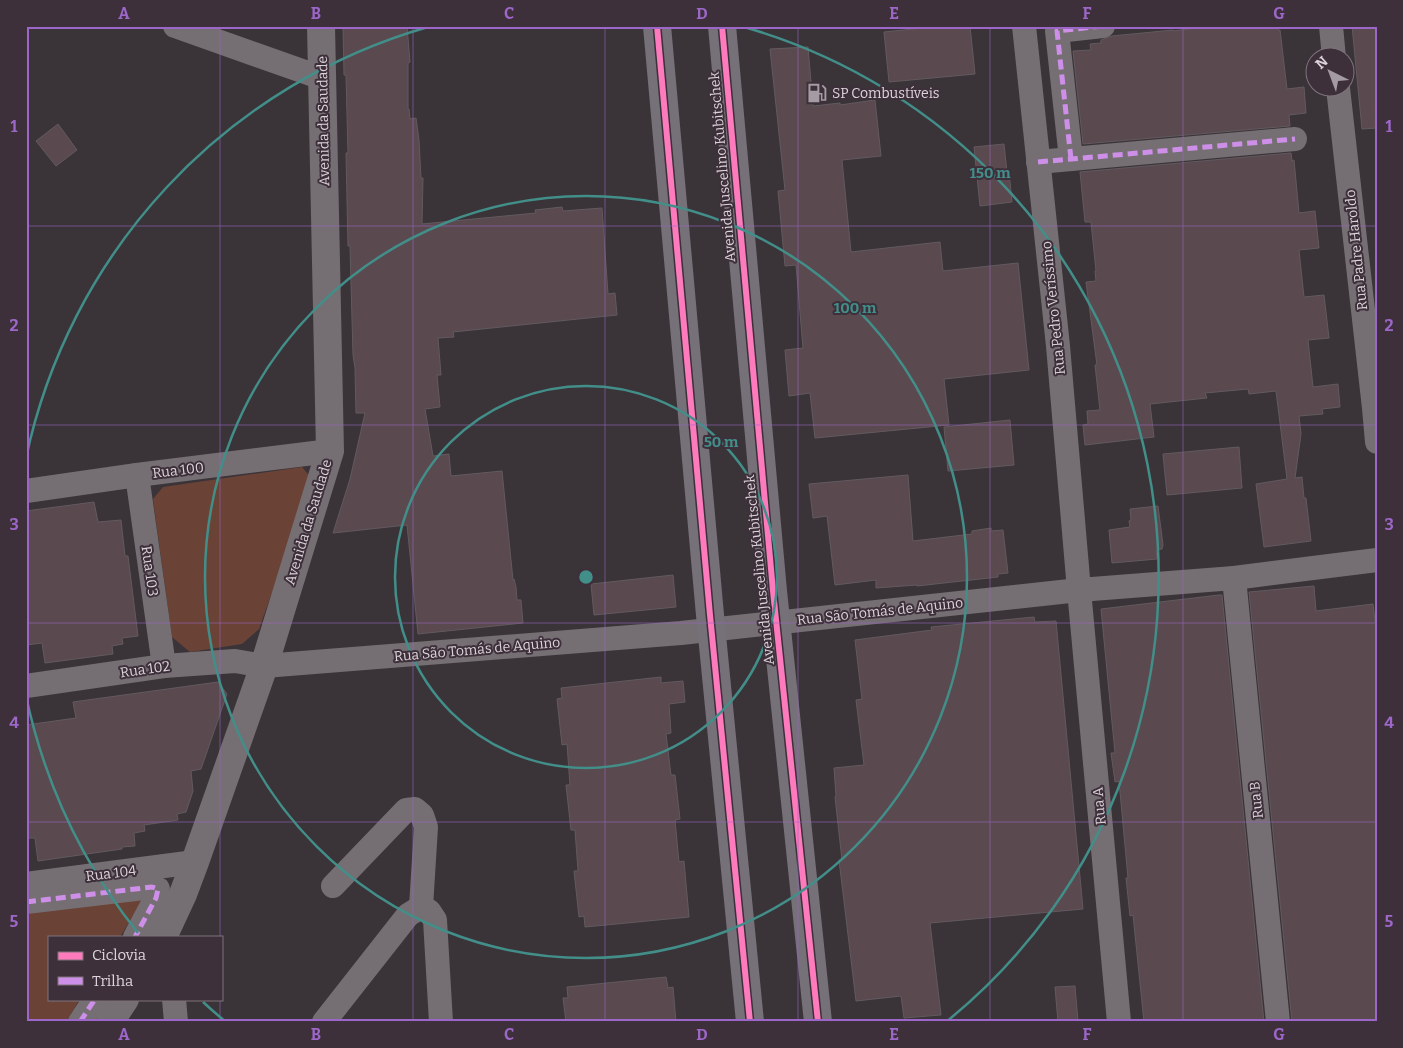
<svg xmlns="http://www.w3.org/2000/svg" width="1403" height="1048" font-family="Bitter,serif">
	<style>
		.green { fill: #6b4336 }
		.building { fill: #5a494f; stroke: #625a5f }
		.lines { fill: none; stroke-linecap: round; stroke-linejoin: round }
		.street { stroke: #756f73; stroke-width: 24 }
		.secondary { stroke: #756f73; stroke-width: 28 }
		.primary { stroke: #767078; stroke-width: 28 }
		.quiet { stroke: #ce8fe9; stroke-width: 5; stroke-dasharray: 10 5; stroke-linecap: butt }
		.cycleway-casing { stroke: #3e303b; stroke-width: 9 }
		.cycleway { stroke: #fd7abc; stroke-width: 6 }
		.grid { fill: none; stroke: #9d67c9; stroke-width: 1; stroke-opacity: 0.55 }
		.ring { fill: none; stroke: #428e89; stroke-width: 2.5 }
		.labels { text-anchor: middle; stroke-width: 4; stroke-linejoin: round; paint-order: stroke }
		.poi-label { font-size: 14px; fill: #ddd4db; stroke: #3e303b; text-anchor: start }
		.street-label { font-size: 14px; fill: #ddd4db; stroke: #3e303b }
		.centre { fill: #428e89; stroke: #3e303b; stroke-width: 2.5 }
		.ring-label { font-size: 15px; text-anchor: middle; font-weight: bold; fill: #428e89; stroke: #3e303b; stroke-width: 4; stroke-linejoin: round; paint-order: stroke }
		.neatline { fill: none; stroke: #9d67c9; stroke-width: 2 }
		.grid-label { font-size: 16px; text-anchor: middle; font-weight: bold; fill: #9d67c9 }
	</style>
	<rect width="100%" height="100%" fill="#3a3439"/>
	<g class="green">
		<polygon points="302,467 312,479 259,629 242,644 190,652 172,637 153,499 163,487"/>
		<polygon points="144,898 120,937 49,937 49,999 80,999 66,1022 26,1022 26,913"/>
	</g>
	<g class="building">
		<polygon points="343,26 407,26 410,62 408,63 408,109 409,109 410,119 416,118 419,140 421,178 423,178 422,224 536,213 535,210 562,207 563,211 602,208 608,294 615,293 617,315 453,332 454,337 438,338 441,375 437,375 440,407 425,409 433,456 449,454 451,476 502,471 513,580 514,579 516,587 517,600 521,600 523,623 418,634 407,525 333,533 350,479 365,413 356,413 355,368 353,355 350,246 348,246 346,153 348,153 346,75 344,75"/>
		<polygon points="942,26 970,26 975,74 889,82 884,32"/>
		<polygon points="1212,26 1278,26 1279,31 1280,30 1287,89 1304,87 1306,113 1289,115 1290,126 1083,144 1073,51 1091,50 1090,44 1101,43 1101,40 1112,36 1173,30 1173,31"/>
		<polygon points="1352,26 1377,26 1377,128 1362,129"/>
		<polygon points="808,47 813,106 840,103 840,105 875,100 881,156 842,160 851,252 940,242 943,271 1018,263 1029,370 944,379 949,425 815,438 810,393 789,396 785,350 803,348 796,265 785,266 778,191 785,190 770,49"/>
		<polygon points="58,124 77,150 56,166 36,141"/>
		<polygon points="1004,144 1007,172 1009,172 1012,202 980,206 974,147"/>
		<polygon points="1291,153 1292,161 1294,160 1299,213 1315,211 1319,248 1299,250 1304,297 1324,295 1329,338 1308,340 1313,387 1338,384 1340,407 1322,409 1323,414 1299,416 1301,434 1295,478 1302,477 1304,498 1306,498 1311,541 1264,547 1256,484 1287,479 1276,391 1249,394 1248,389 1205,393 1207,398 1150,404 1154,437 1085,445 1083,425 1088,424 1087,411 1100,410 1095,365 1097,365 1086,282 1096,281 1095,271 1096,271 1091,222 1085,222 1080,172"/>
		<polygon points="1010,420 1014,465 948,471 944,427"/>
		<polygon points="1239,447 1242,488 1167,495 1163,454"/>
		<polygon points="908,475 913,541 972,534 972,531 991,528 991,531 1003,530 1008,573 998,574 998,577 917,586 917,585 876,588 876,580 835,585 827,516 813,518 809,484"/>
		<polygon points="94,502 98,522 121,520 125,556 128,556 138,636 122,638 123,644 112,646 113,654 45,663 42,643 26,645 26,511"/>
		<polygon points="1158,506 1163,545 1162,549 1156,550 1157,559 1112,563 1109,530 1130,527 1129,521 1131,520 1130,509"/>
		<polygon points="673,575 676,607 594,615 591,584"/>
		<polygon points="1314,586 1316,611 1373,604 1377,637 1377,1022 1292,1022 1249,592"/>
		<polygon points="1219,595 1222,595 1264,1022 1144,1022 1133,915 1130,916 1126,878 1128,878 1119,781 1115,782 1111,753 1115,753 1101,609"/>
		<polygon points="1034,617 1035,622 1056,621 1083,909 930,923 941,1015 904,1018 901,996 856,1001 839,860 842,860 835,797 836,796 834,768 864,765 856,700 862,699 855,640 932,630 931,627"/>
		<polygon points="661,677 661,683 683,681 685,702 669,704 671,733 666,734 671,775 675,775 680,819 675,820 679,862 684,861 689,917 585,927 584,916 579,917 574,871 578,871 575,830 571,830 566,785 570,785 567,744 562,745 557,699 562,698 561,688"/>
		<polygon points="218,682 227,694 201,769 191,771 193,791 186,812 177,814 178,820 144,825 145,831 134,833 135,846 122,847 122,849 38,861 35,838 26,838 26,725 76,718 73,702"/>
		<polygon points="666,977 668,988 673,987 676,1022 566,1022 563,998 568,998 567,987"/>
		<polygon points="1075,986 1078,1022 1058,1022 1055,987"/>
	</g>
	<g class="lines">
		<g class="street">
			<polyline points="175,26 322,78"/>
			<polyline points="1024,26 1058,346 1079,590 1119,1022"/>
			<polyline points="1331,26 1334,58"/>
			<polyline points="1338,88 1374,408 1377,442"/>
			<polyline points="1071,159 1057,31 1103,26"/>
			<polyline points="1038,162 1295,139"/>
			<polyline points="137,475 164,666"/>
			<polyline points="26,491 137,475 330,451"/>
			<polyline points="1234,578 1278,1022"/>
			<polyline points="26,686 164,666 235,661 264,666 681,633 1079,590 1234,578 1377,560"/>
			<polyline points="26,884 195,862"/>
			<polyline points="333,886 406,810 415,809 422,815 426,827 421,907"/>
			<polyline points="26,902 152,887 158,889 156,898 135,937"/>
			<polyline points="174,999 176,1022"/>
			<polyline points="80,1022 95,999"/>
			<polyline points="324,1022 408,915 421,907 429,911 435,920 441,1022"/>
		</g>
		<g class="secondary">
			<polyline points="163,937 183,894 195,862 264,666 330,451 321,26"/>
			<polyline points="110,1022 125,999"/>
		</g>
		<g class="primary">
			<polyline points="657,26 710,615 750,1022"/>
			<polyline points="722,26 773,591 818,1022"/>
		</g>
		<g class="quiet">
			<polyline points="1071,159 1057,31 1103,26"/>
			<polyline points="1038,162 1295,139"/>
			<polyline points="26,902 152,887 158,889 156,898 135,937"/>
			<polyline points="80,1022 95,999"/>
		</g>
		<defs>
			<g id="cycleway">
				<polyline points="657,26 710,615 750,1022"/>
				<polyline points="722,26 773,591 818,1022"/>
			</g>
		</defs>
		<use href="#cycleway" class="cycleway-casing"/>
		<use href="#cycleway" class="cycleway"/>
	</g>
	<path class="grid" d="M 220,26 L 220,937M 413,26 L 413,1022M 605,26 L 605,1022M 798,26 L 798,1022M 990,26 L 990,1022M 1183,26 L 1183,1022M 26,226 L 1377,226M 26,425 L 1377,425M 26,623 L 1377,623M 26,822 L 1377,822M 220,999 L 220,1022"/>
	<g class="ring">
		<circle cx="586" cy="577" r="191"/>
		<circle cx="586" cy="577" r="381"/>
		<path d="M226 1022A572 572 0 0 1 203 1002M138 933A572 572 0 0 1 26 696M26 458A572 572 0 0 1 428 27M744 27A572 572 0 0 1 946 1022"/>
	</g>
	<defs>
		<symbol id="fuel-bare" viewBox="-9 -9 18 18"><path d="M-5.5-6h7V0h2V4h1.3V-2.5L3-4.5l.8-.8L6-3V5H2.5V1h-1V6h-7ZM-4.2-4.7v3.2H.2V-4.7Z" fill="#a49ca2" stroke="#3e303b" stroke-width="2.5" paint-order="stroke"/></symbol>
	</defs>
	<g fill-rule="evenodd">
		<use href="#fuel-bare" x="803" y="79" width="28" height="28"/>
	</g>
	<g class="labels">
		<g class="poi-label">
			<text x="832" y="98">SP Combustíveis</text>
		</g>
		<g class="street-label">
			<text transform="translate(323 121) rotate(-91)" y="5">Avenida da Saudade</text>
			<text transform="translate(722 167) rotate(-95)" y="5">Avenida Juscelino Kubitschek</text>
			<text transform="translate(1356 250) rotate(-96)" y="5">Rua Padre Haroldo</text>
			<text transform="translate(1053 308) rotate(-96)" y="5">Rua Pedro Veríssimo</text>
			<text transform="translate(178 470) rotate(-7)" y="5">Rua 100</text>
			<text transform="translate(308 522) rotate(-73)" y="5">Avenida da Saudade</text>
			<text transform="translate(759 570) rotate(-96)" y="5">Avenida Juscelino Kubitschek</text>
			<text transform="translate(150 571) rotate(82)" y="5">Rua 103</text>
			<text transform="translate(880 611) rotate(-6)" y="5">Rua São Tomás de Aquino</text>
			<text transform="translate(477 649) rotate(-5)" y="5">Rua São Tomás de Aquino</text>
			<text transform="translate(145 669) rotate(-8)" y="5">Rua 102</text>
			<text transform="translate(1256 800) rotate(-96)" y="5">Rua B</text>
			<text transform="translate(1099 806) rotate(-95)" y="5">Rua A</text>
			<text transform="translate(111 873) rotate(-7)" y="5">Rua 104</text>
		</g>
	</g>
	<circle cx="586" cy="577" r="8" class="centre"/>
	<g class="ring-label">
		<text x="990" y="178">150 m</text>
		<text x="855" y="313">100 m</text>
		<text x="721" y="447">50 m</text>
	</g>
	<rect width="1403" height="1048" fill="none" stroke="#3e303b" stroke-width="55"/>
	<rect x="48" y="936" width="175" height="65" fill="#3e303b" stroke="#7e727b"/>
	<rect x="58" y="952" width="25" height="8" fill="#fd7abc" stroke="#7e727b"/>
	<text x="92" y="960" font-size="15" fill="#ddd4db">Ciclovia</text>
	<rect x="58" y="977" width="25" height="8" fill="#ce8fe9" stroke="#7e727b"/>
	<text x="92" y="986" font-size="15" fill="#ddd4db">Trilha</text>
	<g transform="translate(1330 72) rotate(318)"><circle r="24" fill="#3e303b" stroke="#7e727b"/>
	<path d="M0-4L9 19L0 12L-9 19Z" fill="#a49ca2"/>
	<text y="-8" font-size="14" font-weight="bold" text-anchor="middle" fill="#ddd4db">N</text>
	</g>
	<rect x="28" y="28" width="1348" height="992" class="neatline"/>
	<g class="grid-label">
		<text x="124" y="19">A</text>
		<text x="316" y="19">B</text>
		<text x="509" y="19">C</text>
		<text x="702" y="19">D</text>
		<text x="894" y="19">E</text>
		<text x="1087" y="19">F</text>
		<text x="1279" y="19">G</text>
		<text x="14" y="132">1</text>
		<text x="1389" y="132">1</text>
		<text x="14" y="331">2</text>
		<text x="1389" y="331">2</text>
		<text x="14" y="530">3</text>
		<text x="1389" y="530">3</text>
		<text x="14" y="728">4</text>
		<text x="1389" y="728">4</text>
		<text x="14" y="927">5</text>
		<text x="1389" y="927">5</text>
		<text x="124" y="1040">A</text>
		<text x="316" y="1040">B</text>
		<text x="509" y="1040">C</text>
		<text x="702" y="1040">D</text>
		<text x="894" y="1040">E</text>
		<text x="1087" y="1040">F</text>
		<text x="1279" y="1040">G</text>
	</g>
</svg>
